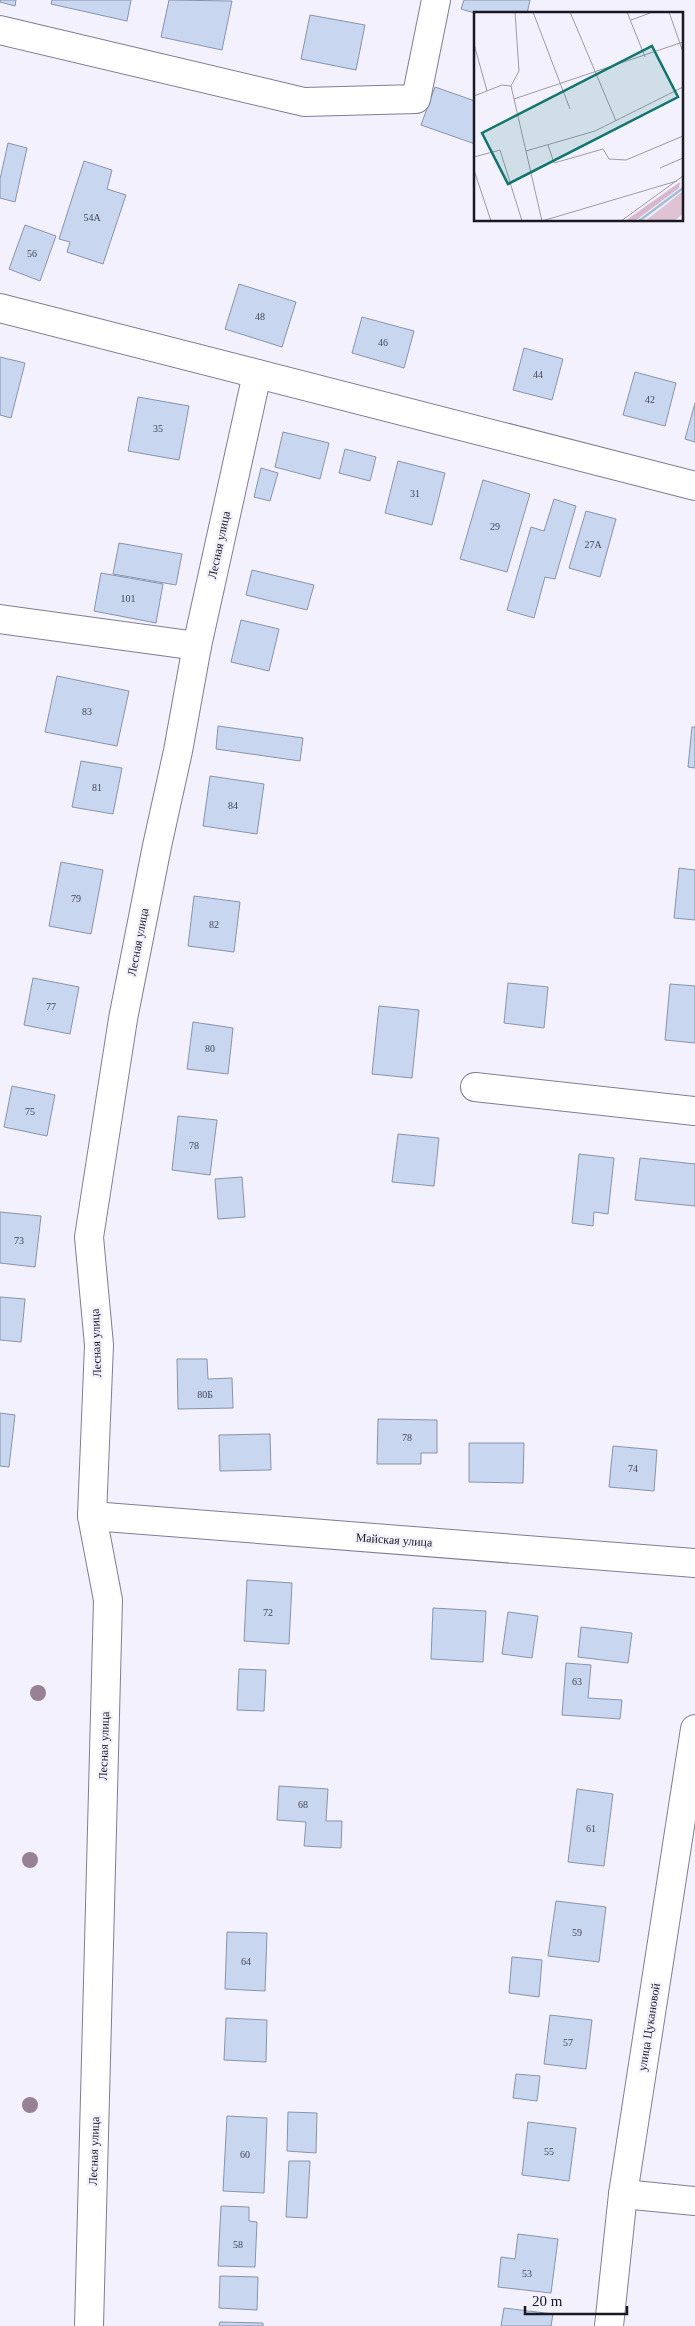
<svg xmlns="http://www.w3.org/2000/svg" width="695" height="2326" font-family="Georgia,serif">
	<style>
		.building { fill: #c8d6f0; stroke: #8894ad }
		.lines { fill: none; stroke-linecap: round; stroke-linejoin: round }
		.minor-casing { stroke: #7f7d97; stroke-width: 30 }
		.minor { stroke: #fff; stroke-width: 28 }
		.tree { fill: #988096 }
		.labels { text-anchor: middle; stroke-width: 4.5; stroke-linejoin: round; paint-order: stroke }
		.number-label { font-size: 10px; fill: #464856 }
		.street-label { font-size: 12px; fill: #1a1923; stroke: #f2f1fd }
		.inset-river { fill: none; stroke: #9fbfd5; stroke-width: 2.5 }
		.inset-road { fill: none; stroke: #9c9ba6; stroke-width: 1 }
		.view { fill: #0f766e; fill-opacity: 0.15; stroke: #0f766e; stroke-width: 2.5 }
		.inset-edge { fill: none; stroke: #1a1923; stroke-width: 2.5 }
	</style>
	<rect width="100%" height="100%" fill="#f2f1fd"/>
	<g class="building">
		<polygon points="0,0 16,0 15,6 0,2"/>
		<polygon points="52,0 131,0 127,21 51,4"/>
		<polygon points="169,0 232,1 222,50 161,37"/>
		<polygon points="464,0 530,0 527,14 478,14 461,9"/>
		<polygon points="310,15 365,25 356,70 301,59"/>
		<polygon points="435,87 475,101 475,144 421,125"/>
		<polygon points="8,143 27,148 15,202 0,198 0,179"/>
		<polygon points="84,161 112,170 107,189 126,195 103,264 67,252 70,242 59,239"/>
		<polygon points="25,225 56,236 40,281 9,269"/>
		<polygon points="239,284 296,302 282,347 225,329"/>
		<polygon points="362,317 414,331 404,368 352,353"/>
		<polygon points="524,348 563,359 552,400 513,390"/>
		<polygon points="0,357 25,363 11,418 0,415"/>
		<polygon points="635,372 676,383 665,426 623,415"/>
		<polygon points="138,397 189,406 179,460 128,451"/>
		<polygon points="695,403 695,442 685,439"/>
		<polygon points="283,432 329,443 320,479 275,467"/>
		<polygon points="345,449 376,457 370,481 339,473"/>
		<polygon points="398,461 445,473 432,525 385,513"/>
		<polygon points="261,468 278,473 270,501 254,497"/>
		<polygon points="483,480 530,494 507,572 460,559"/>
		<polygon points="554,499 576,506 555,579 545,577 534,618 507,610 531,527 544,531"/>
		<polygon points="586,511 616,519 600,577 569,568"/>
		<polygon points="119,543 182,554 176,585 113,574"/>
		<polygon points="252,570 314,585 307,610 246,595"/>
		<polygon points="101,573 163,584 156,623 94,611"/>
		<polygon points="241,620 279,629 269,671 231,662"/>
		<polygon points="57,676 129,691 117,746 45,732"/>
		<polygon points="218,726 303,738 300,761 216,749"/>
		<polygon points="692,727 695,727 695,768 688,767"/>
		<polygon points="81,761 122,768 113,814 72,807"/>
		<polygon points="210,776 264,784 257,834 203,826"/>
		<polygon points="61,862 103,870 91,934 49,926"/>
		<polygon points="679,868 695,870 695,920 674,918"/>
		<polygon points="194,896 240,902 234,952 188,946"/>
		<polygon points="33,978 79,987 70,1034 24,1025"/>
		<polygon points="508,983 548,987 544,1028 504,1023"/>
		<polygon points="670,984 695,986 695,1043 665,1040"/>
		<polygon points="379,1006 419,1010 412,1078 372,1074"/>
		<polygon points="193,1022 233,1028 228,1074 187,1069"/>
		<polygon points="12,1086 55,1095 47,1136 4,1127"/>
		<polygon points="178,1116 217,1120 210,1175 172,1170"/>
		<polygon points="398,1134 439,1138 434,1186 392,1182"/>
		<polygon points="579,1154 614,1158 608,1214 594,1212 593,1226 572,1223"/>
		<polygon points="640,1158 695,1164 695,1206 635,1200"/>
		<polygon points="242,1177 245,1217 218,1219 215,1179"/>
		<polygon points="0,1212 41,1216 35,1267 0,1263"/>
		<polygon points="0,1297 25,1299 21,1342 0,1340"/>
		<polygon points="177,1359 207,1359 208,1379 232,1378 233,1408 178,1409"/>
		<polygon points="0,1413 15,1415 9,1467 0,1466"/>
		<polygon points="378,1419 437,1420 437,1453 421,1453 421,1464 377,1464"/>
		<polygon points="270,1434 271,1470 220,1471 219,1435"/>
		<polygon points="469,1443 524,1443 523,1483 469,1482"/>
		<polygon points="613,1446 657,1450 654,1491 609,1487"/>
		<polygon points="247,1580 292,1583 289,1644 244,1641"/>
		<polygon points="433,1608 486,1611 483,1662 431,1659"/>
		<polygon points="508,1612 538,1616 532,1658 502,1654"/>
		<polygon points="581,1627 632,1633 628,1663 578,1657"/>
		<polygon points="566,1663 591,1665 588,1698 622,1700 620,1719 562,1715"/>
		<polygon points="239,1669 266,1670 264,1711 237,1710"/>
		<polygon points="279,1786 328,1789 326,1821 342,1821 341,1848 304,1846 306,1822 277,1820"/>
		<polygon points="577,1789 613,1794 604,1866 568,1862"/>
		<polygon points="556,1901 606,1907 599,1962 548,1956"/>
		<polygon points="227,1932 267,1933 265,1991 225,1989"/>
		<polygon points="512,1957 542,1960 539,1997 509,1993"/>
		<polygon points="550,2015 592,2020 586,2069 544,2064"/>
		<polygon points="226,2018 267,2020 266,2062 224,2060"/>
		<polygon points="516,2074 540,2076 537,2101 513,2098"/>
		<polygon points="288,2112 317,2113 316,2153 287,2151"/>
		<polygon points="227,2116 267,2118 264,2193 223,2191"/>
		<polygon points="528,2122 576,2128 569,2181 522,2175"/>
		<polygon points="289,2161 310,2161 307,2218 286,2217"/>
		<polygon points="221,2206 249,2207 249,2221 257,2222 255,2267 218,2266"/>
		<polygon points="518,2234 558,2239 551,2293 498,2287 501,2257 515,2259"/>
		<polygon points="220,2276 258,2277 257,2310 219,2308"/>
		<polygon points="504,2308 553,2314 551,2326 501,2326"/>
		<polygon points="220,2322 263,2323 263,2326 219,2326"/>
	</g>
	<g class="lines">
		<defs>
			<g id="minor">
				<polyline points="0,30 304,102 416,99 436,0"/>
				<polyline points="0,308 695,486"/>
				<polyline points="0,619 197,646"/>
				<polyline points="475,1087 695,1111"/>
				<polyline points="92,1516 695,1563"/>
				<polyline points="623,2194 695,2201"/>
				<polyline points="89,2326 108,1600 92,1516 99,1345 89,1237 123,1019 157,846 178,751 197,646 257,374"/>
				<polyline points="609,2326 623,2194 695,1729"/>
			</g>
		</defs>
		<use href="#minor" class="minor-casing"/>
		<use href="#minor" class="minor"/>
	</g>
	<g class="tree">
		<circle cx="38" cy="1693" r="8"/>
		<circle cx="30" cy="1860" r="8"/>
		<circle cx="30" cy="2105" r="8"/>
	</g>
	<g class="labels">
		<g class="number-label">
			<text x="92" y="221">54А</text>
			<text x="32" y="257">56</text>
			<text x="260" y="320">48</text>
			<text x="383" y="346">46</text>
			<text x="538" y="378">44</text>
			<text x="650" y="403">42</text>
			<text x="158" y="432">35</text>
			<text x="415" y="497">31</text>
			<text x="495" y="530">29</text>
			<text x="593" y="548">27А</text>
			<text x="128" y="602">101</text>
			<text x="87" y="715">83</text>
			<text x="97" y="791">81</text>
			<text x="233" y="809">84</text>
			<text x="76" y="902">79</text>
			<text x="214" y="928">82</text>
			<text x="51" y="1010">77</text>
			<text x="210" y="1052">80</text>
			<text x="30" y="1115">75</text>
			<text x="194" y="1149">78</text>
			<text x="19" y="1244">73</text>
			<text x="205" y="1398">80Б</text>
			<text x="407" y="1441">78</text>
			<text x="633" y="1472">74</text>
			<text x="268" y="1616">72</text>
			<text x="577" y="1685">63</text>
			<text x="303" y="1808">68</text>
			<text x="591" y="1832">61</text>
			<text x="577" y="1936">59</text>
			<text x="246" y="1965">64</text>
			<text x="568" y="2046">57</text>
			<text x="549" y="2155">55</text>
			<text x="245" y="2158">60</text>
			<text x="238" y="2248">58</text>
			<text x="527" y="2277">53</text>
		</g>
		<g class="street-label">
			<text transform="translate(219 545) rotate(-78)" y="4">Лесная улица</text>
			<text transform="translate(138 942) rotate(-79)" y="4">Лесная улица</text>
			<text transform="translate(96 1343) rotate(-92)" y="4">Лесная улица</text>
			<text transform="translate(394 1540) rotate(4)" y="4">Майская улица</text>
			<text transform="translate(104 1746) rotate(-88)" y="4">Лесная улица</text>
			<text transform="translate(649 2027) rotate(-81)" y="4">улица Цукановой</text>
			<text transform="translate(94 2151) rotate(-88)" y="4">Лесная улица</text>
		</g>
	</g>
	<g transform="translate(474 12)">
		<rect width="209" height="209" fill="#f2f1fd"/>
		<path d="M 209,179 L 209,202 L 200,209 L 171,209 Z" fill="#dfc3d5"/>
		<path d="M 206,170 L 205,176 L 161,209 L 151,209 Z" fill="#d8b7cc"/>
		<path class="inset-river" d="M 165,209 L 209,176"/>
		<path class="inset-road" d="M 41,0 L 45,59 L 37,74 L 68,209M 59,0 L 96,97M 96,0 L 142,109M 153,0 L 171,45M 195,0 L 209,40M 157,8 L 179,0M 0,32 L 13,79M 0,84 L 28,73 L 37,74M 40,87 L 209,30M 74,133 L 80,151 L 129,137 L 135,147 L 152,148 L 209,124M 52,139 L 121,119 L 209,75M 0,145 L 26,138 L 48,209M 186,156 L 209,146M 0,158 L 17,209M 68,209 L 203,169M 147,209 L 209,164"/>
		<path class="view" d="M 178,34 L 204,85 L 34,172 L 8,121 Z"/>
		<rect width="209" height="209" class="inset-edge"/>
	</g>
	<path d="M525 2306v8h102v-8" fill="none" stroke="#1a1923" stroke-width="2.5"/>
	<text x="532" y="2306" font-size="15" fill="#1a1923" stroke="#f2f1fd" stroke-width="4" paint-order="stroke">20 m</text>
</svg>
